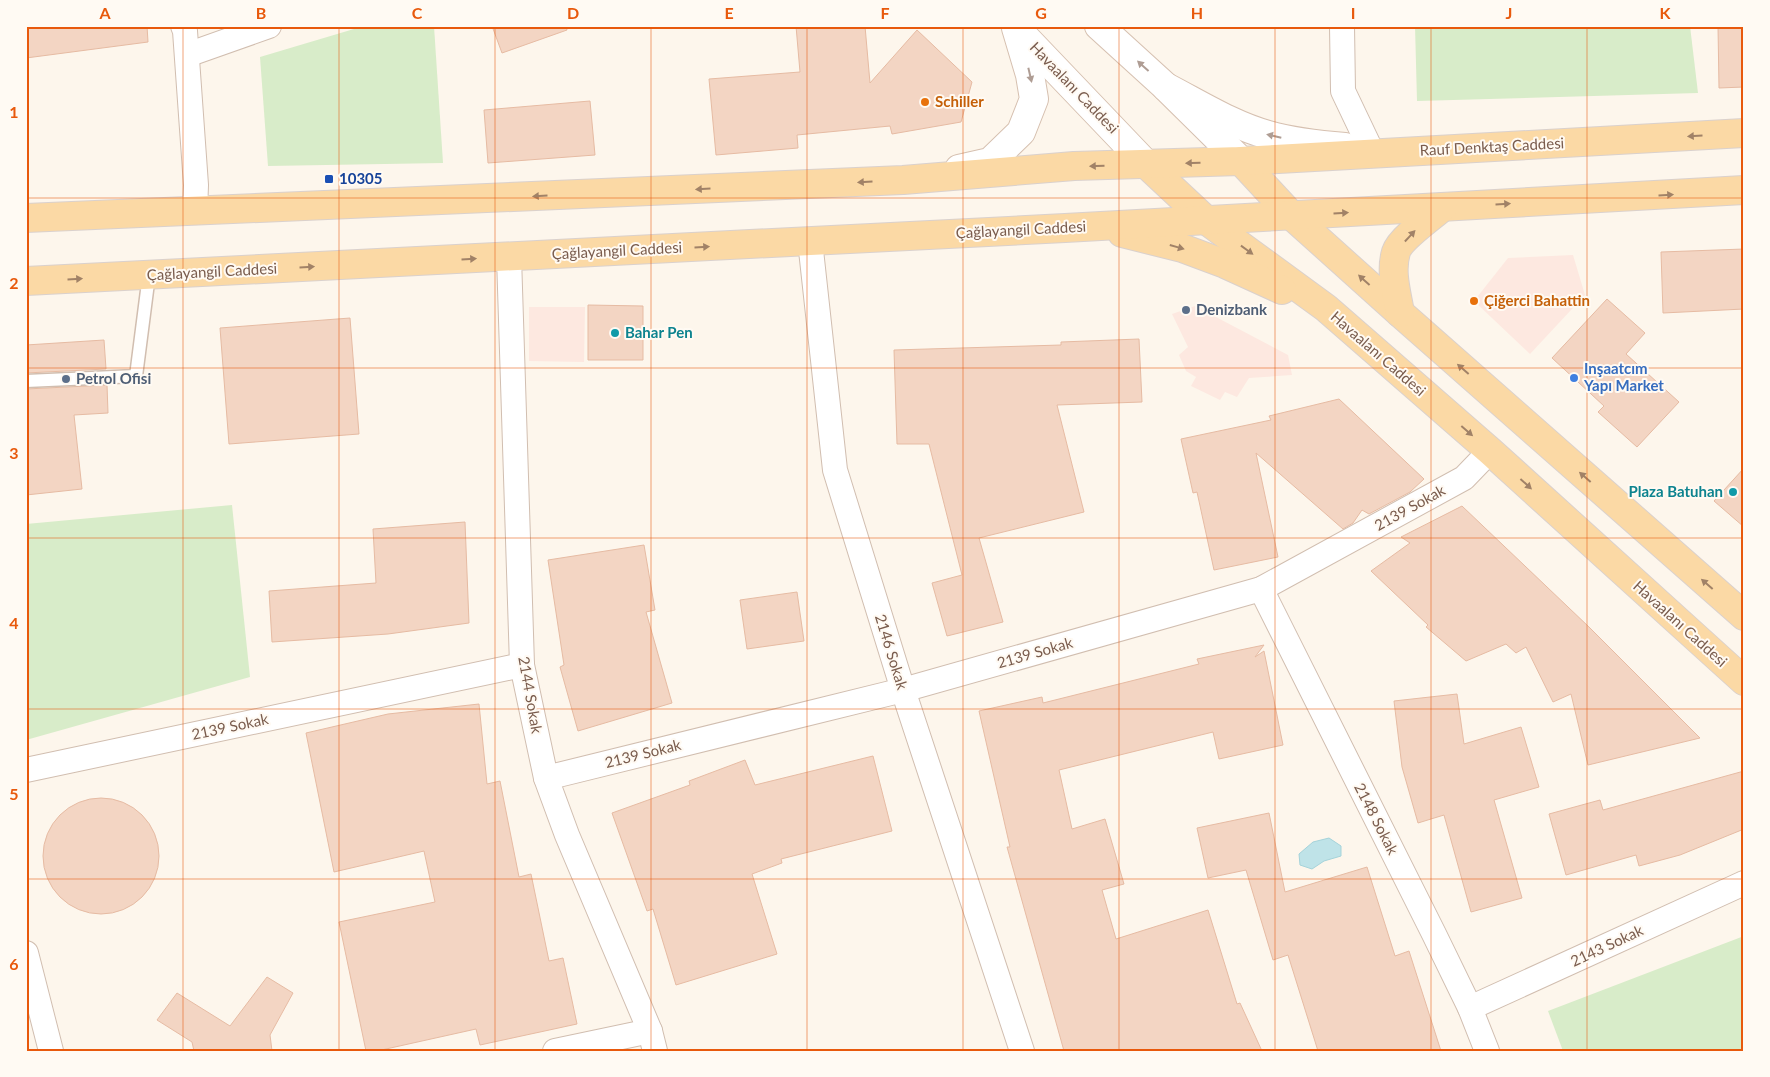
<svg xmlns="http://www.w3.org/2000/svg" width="1770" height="1077" font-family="Lato,sans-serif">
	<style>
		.commercial { fill: #fde8e0 }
		.green { fill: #d8ecc9 }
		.water { fill: #bfe3e8; stroke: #a5d3da }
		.building { fill: #f3d5c3; stroke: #e6bba3 }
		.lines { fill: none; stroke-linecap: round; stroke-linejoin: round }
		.lane-casing { stroke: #d1beb0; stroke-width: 15 }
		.street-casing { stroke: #d1beb0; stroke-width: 26 }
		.secondary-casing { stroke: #d6c0b0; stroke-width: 30 }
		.primary-casing { stroke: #dad1cd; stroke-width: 30 }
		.lane { stroke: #fff; stroke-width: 12 }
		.street { stroke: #fff; stroke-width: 24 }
		.secondary { stroke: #fff; stroke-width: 28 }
		.primary { stroke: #fbd9a5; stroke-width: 28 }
		.oneway { fill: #af9d94 }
		.oneway2 { fill: #a18267 }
		.grid { fill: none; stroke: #e8590c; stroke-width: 1; stroke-opacity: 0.55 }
		.food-dot { fill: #e8710a; stroke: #fffaf3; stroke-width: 2 }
		.transit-dot { fill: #1a4fb4; stroke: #fffaf3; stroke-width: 2 }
		.service-dot { fill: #5c6f8a; stroke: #fffaf3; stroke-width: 2 }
		.culture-dot { fill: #0f9aa8; stroke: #fffaf3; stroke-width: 2 }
		.shop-dot { fill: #3f7fe0; stroke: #fffaf3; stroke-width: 2 }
		.labels { text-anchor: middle; stroke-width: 4; stroke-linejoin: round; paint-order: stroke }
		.street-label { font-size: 15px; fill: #7a5c4d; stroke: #fffaf3 }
		.food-label { font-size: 15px; font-weight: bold; fill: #c56008; stroke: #fffaf3; text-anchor: start }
		.transit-label { font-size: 15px; font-weight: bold; fill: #164399; stroke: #fffaf3; text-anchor: start }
		.service-label { font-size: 15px; font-weight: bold; fill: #4e5e75; stroke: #fffaf3; text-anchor: start }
		.culture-label { font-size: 15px; font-weight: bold; fill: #0d838f; stroke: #fffaf3; text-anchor: start }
		.shop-label { font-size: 15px; font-weight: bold; fill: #366cbe; stroke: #fffaf3; text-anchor: start }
		.neatline { fill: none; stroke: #e8590c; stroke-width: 2 }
		.grid-label { font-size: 16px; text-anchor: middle; font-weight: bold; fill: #e8590c }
	</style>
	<rect width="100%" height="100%" fill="#fdf6ec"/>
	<g class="commercial">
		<polygon points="1573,255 1585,295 1530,354 1474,301 1508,258"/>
		<polygon points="1195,306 1288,355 1292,375 1249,378 1237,397 1225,392 1220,400 1191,386 1196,377 1186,371 1179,355 1188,347 1172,314"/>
		<polygon points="529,307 585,307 584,362 529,361"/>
	</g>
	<g class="green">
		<polygon points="364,26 434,26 443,163 268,166 260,57"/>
		<polygon points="1415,26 1690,26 1698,93 1417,101"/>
		<polygon points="232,505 250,677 26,740 26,524"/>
		<polygon points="1744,936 1744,1051 1563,1051 1548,1011"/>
	</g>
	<polygon class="water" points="1329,838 1341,846 1341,856 1324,861 1312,869 1300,865 1299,854 1313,842"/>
	<g class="building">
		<polygon points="26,26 147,26 148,42 26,58"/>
		<polygon points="492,26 566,26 567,30 502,53"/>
		<polygon points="796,26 865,26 870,83 917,30 972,82 961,122 892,134 890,126 797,135 798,148 716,155 709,79 800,72"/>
		<polygon points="1718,26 1744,26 1744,87 1719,88"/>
		<polygon points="590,101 595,155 488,163 484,110"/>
		<polygon points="1744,249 1744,309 1663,313 1661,252"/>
		<polygon points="1607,299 1645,333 1626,354 1679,402 1637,447 1598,412 1604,406 1552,358"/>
		<polygon points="588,305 643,306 643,360 588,360"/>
		<polygon points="350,318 359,434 229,444 220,328"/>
		<polygon points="1139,339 1142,402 1057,405 1084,512 979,538 1003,622 947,636 932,583 962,575 929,444 897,444 894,350 1061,345 1061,342"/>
		<polygon points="104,340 106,369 26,373 26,345"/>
		<polygon points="107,385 108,413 74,415 82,489 26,495 26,389"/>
		<polygon points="1339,399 1424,479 1410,492 1369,514 1362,510 1353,523 1343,529 1256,453 1278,557 1214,570 1197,492 1193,493 1181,439 1271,420 1269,416"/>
		<polygon points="1744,468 1744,527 1714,501"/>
		<polygon points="1462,506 1589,627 1700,738 1588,765 1571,694 1553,702 1526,647 1516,653 1506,644 1466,661 1426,627 1428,625 1371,571 1410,543 1401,537"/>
		<polygon points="465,522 469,623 388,634 272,642 269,591 376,583 373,529"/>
		<polygon points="644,545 655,610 646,612 672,703 578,731 560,667 564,665 548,560"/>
		<polygon points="797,592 804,641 747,649 740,600"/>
		<polygon points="1264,645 1255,657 1264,651 1283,745 1219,759 1213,732 1059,770 1072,829 1105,819 1124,884 1102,890 1116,939 1208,910 1237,1004 1240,1003 1262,1051 1064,1051 1007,847 1010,847 979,711 1042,697 1043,703 1199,664 1197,659"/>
		<polygon points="1457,694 1464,744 1521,727 1539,787 1494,800 1522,898 1471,912 1444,815 1418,823 1402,767 1394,701"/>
		<polygon points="479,704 487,784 500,781 519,877 531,874 549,961 563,958 577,1024 480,1045 476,1029 377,1051 366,1051 339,922 435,902 424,851 334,872 306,733 388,714"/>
		<polygon points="873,756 892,831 781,859 782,863 752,874 777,954 676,985 653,909 647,911 612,813 690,785 689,781 745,760 755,785"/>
		<polygon points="1744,771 1744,829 1680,855 1639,866 1636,855 1566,875 1549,814 1600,800 1603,810"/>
		<circle cx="101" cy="856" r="58"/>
		<polygon points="1269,813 1285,892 1367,867 1395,956 1409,951 1441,1051 1318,1051 1288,955 1273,960 1246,870 1208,878 1197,828"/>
		<polygon points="267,977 293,993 270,1035 272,1051 194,1051 192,1042 157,1020 177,993 230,1026"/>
	</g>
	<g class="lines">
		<defs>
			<polyline id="lane" points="26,381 136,376 149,275"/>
			<g id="street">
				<polyline points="183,26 185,31 196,185 195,212"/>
				<polyline points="1342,26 1343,91 1373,154"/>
				<polyline points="187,55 269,26"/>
				<polyline points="810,241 835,470 903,690 1022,1051"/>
				<polyline points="509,257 522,665 546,778 567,835 650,1031 655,1051"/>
				<polyline points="1261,589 1434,934 1470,1008 1487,1051"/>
				<polyline points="26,770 522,665"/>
				<polyline points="546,778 903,690 1261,589 1464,478 1490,451"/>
				<polyline points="26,953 51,1051"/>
				<polyline points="1470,1008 1744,883"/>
				<polyline points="555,1051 650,1031"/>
			</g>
			<g id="secondary">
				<polyline points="1099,26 1166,87 1241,161"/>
				<polyline points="1019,31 1146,164"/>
				<path d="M 1166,87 C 1199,104 1232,125 1268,135 C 1293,142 1319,145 1345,147"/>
				<polyline points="959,169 990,162 1021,132 1034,99 1030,75 1016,28"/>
			</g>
			<g id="primary">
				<polyline points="1241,161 1292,216 1400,313 1744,616"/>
				<polyline points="1146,164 1207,221 1326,308 1490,451 1744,681"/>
				<polyline points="26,218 903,180 1074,166 1241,161 1744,133"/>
				<polyline points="1122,233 1182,248 1225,264 1282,290"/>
				<polyline points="26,281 1065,228 1744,190"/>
				<path d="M 1400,313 C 1397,294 1390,272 1396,252 C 1400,239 1432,216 1443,207"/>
			</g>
		</defs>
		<use href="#lane" class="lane-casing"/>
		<use href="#street" class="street-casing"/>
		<use href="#secondary" class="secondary-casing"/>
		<use href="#primary" class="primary-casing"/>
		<use href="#lane" class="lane"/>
		<use href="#street" class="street"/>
		<use href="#secondary" class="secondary"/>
		<use href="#primary" class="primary"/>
	</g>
	<defs><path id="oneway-solid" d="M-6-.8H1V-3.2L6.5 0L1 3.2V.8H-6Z" transform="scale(1.25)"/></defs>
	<g class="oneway">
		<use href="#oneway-solid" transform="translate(1143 66) rotate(-138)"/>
		<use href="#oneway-solid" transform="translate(1030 75) rotate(77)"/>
		<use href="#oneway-solid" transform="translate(1274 136) rotate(-167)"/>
	</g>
	<g class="oneway2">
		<use href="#oneway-solid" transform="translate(1695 136) rotate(177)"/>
		<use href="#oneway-solid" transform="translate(1193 163) rotate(178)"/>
		<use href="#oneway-solid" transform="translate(1097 166) rotate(178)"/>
		<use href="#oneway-solid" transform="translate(865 182) rotate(177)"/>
		<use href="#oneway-solid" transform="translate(703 189) rotate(177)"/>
		<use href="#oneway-solid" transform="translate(1666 195) rotate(-3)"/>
		<use href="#oneway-solid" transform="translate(540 196) rotate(177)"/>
		<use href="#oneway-solid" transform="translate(1503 204) rotate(-3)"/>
		<use href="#oneway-solid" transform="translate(1341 213) rotate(-3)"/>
		<use href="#oneway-solid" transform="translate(1410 236) rotate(-47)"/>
		<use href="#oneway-solid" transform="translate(702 247) rotate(-3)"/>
		<use href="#oneway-solid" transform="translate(1177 247) rotate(16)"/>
		<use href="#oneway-solid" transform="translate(1247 250) rotate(36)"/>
		<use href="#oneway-solid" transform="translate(469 259) rotate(-3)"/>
		<use href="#oneway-solid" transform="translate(307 267) rotate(-3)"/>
		<use href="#oneway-solid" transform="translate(75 279) rotate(-3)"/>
		<use href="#oneway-solid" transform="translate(1364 280) rotate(-138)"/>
		<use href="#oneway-solid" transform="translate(1463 369) rotate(-139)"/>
		<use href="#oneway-solid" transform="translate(1467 431) rotate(41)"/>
		<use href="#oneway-solid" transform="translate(1585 477) rotate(-139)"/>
		<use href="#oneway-solid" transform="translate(1526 484) rotate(42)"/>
		<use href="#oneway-solid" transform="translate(1707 584) rotate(-139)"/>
	</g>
	<path class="grid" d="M 183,26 L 183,1051M 339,26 L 339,1051M 495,26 L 495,1051M 651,26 L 651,1051M 807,26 L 807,1051M 963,26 L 963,1051M 1119,26 L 1119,1051M 1275,26 L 1275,1051M 1431,26 L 1431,1051M 1587,26 L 1587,1051M 26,198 L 1744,198M 26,368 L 1744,368M 26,538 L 1744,538M 26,709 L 1744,709M 26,879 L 1744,879"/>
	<g class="food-dot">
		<circle cx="925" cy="102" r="5"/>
		<circle cx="1474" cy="301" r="5"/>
	</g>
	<rect class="transit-dot" x="324" y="174" width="10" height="10" rx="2.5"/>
	<g class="service-dot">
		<circle cx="1186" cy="310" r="5"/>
		<circle cx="66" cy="379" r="5"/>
	</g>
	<g class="culture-dot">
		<circle cx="615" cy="333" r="5"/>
		<circle cx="1733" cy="492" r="5"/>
	</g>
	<circle class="shop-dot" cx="1574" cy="378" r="5"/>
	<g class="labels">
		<g class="street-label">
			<text transform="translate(1074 88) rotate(46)" y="5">Havaalanı Caddesi</text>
			<text transform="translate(1492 147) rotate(-3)" y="5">Rauf Denktaş Caddesi</text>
			<text transform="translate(1021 230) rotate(-3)" y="5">Çağlayangil Caddesi</text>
			<text transform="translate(617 251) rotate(-3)" y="5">Çağlayangil Caddesi</text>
			<text transform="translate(212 272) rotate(-3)" y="5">Çağlayangil Caddesi</text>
			<text transform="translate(1378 354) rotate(41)" y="5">Havaalanı Caddesi</text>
			<text transform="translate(1410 508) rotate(-29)" y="5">2139 Sokak</text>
			<text transform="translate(1680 624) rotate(42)" y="5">Havaalanı Caddesi</text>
			<text transform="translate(891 652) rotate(73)" y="5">2146 Sokak</text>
			<text transform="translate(1035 653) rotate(-16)" y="5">2139 Sokak</text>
			<text transform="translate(530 695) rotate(80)" y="5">2144 Sokak</text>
			<text transform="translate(230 727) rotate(-12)" y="5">2139 Sokak</text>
			<text transform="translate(643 754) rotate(-14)" y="5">2139 Sokak</text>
			<text transform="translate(1376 819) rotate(63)" y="5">2148 Sokak</text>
			<text transform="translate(1607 946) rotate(-25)" y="5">2143 Sokak</text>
		</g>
		<g class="food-label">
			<text x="935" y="107">Schiller</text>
			<text x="1484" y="306">Çiğerci Bahattin</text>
		</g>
		<g class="transit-label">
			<text x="339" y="184">10305</text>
		</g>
		<g class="service-label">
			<text x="1196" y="315">Denizbank</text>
			<text x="76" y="384">Petrol Ofisi</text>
		</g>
		<g class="culture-label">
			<text x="625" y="338">Bahar Pen</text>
			<text x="1723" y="497" text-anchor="end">Plaza Batuhan</text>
		</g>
		<g class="shop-label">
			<text x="1584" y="374">Inşaatcım<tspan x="1584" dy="17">Yapı Market</tspan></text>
		</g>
	</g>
	<rect width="1770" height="1077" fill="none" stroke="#fffaf3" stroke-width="55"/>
	<rect x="28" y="28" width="1714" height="1022" class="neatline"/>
	<g class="grid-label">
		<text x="105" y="19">A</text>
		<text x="261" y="19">B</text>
		<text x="417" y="19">C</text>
		<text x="573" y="19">D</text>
		<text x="729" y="19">E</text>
		<text x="885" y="19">F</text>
		<text x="1041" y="19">G</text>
		<text x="1197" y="19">H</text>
		<text x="1353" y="19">I</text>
		<text x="1509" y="19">J</text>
		<text x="1665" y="19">K</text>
		<text x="14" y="118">1</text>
		<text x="14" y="289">2</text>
		<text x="14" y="459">3</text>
		<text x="14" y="629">4</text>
		<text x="14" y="800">5</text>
		<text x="14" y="970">6</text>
	</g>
</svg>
